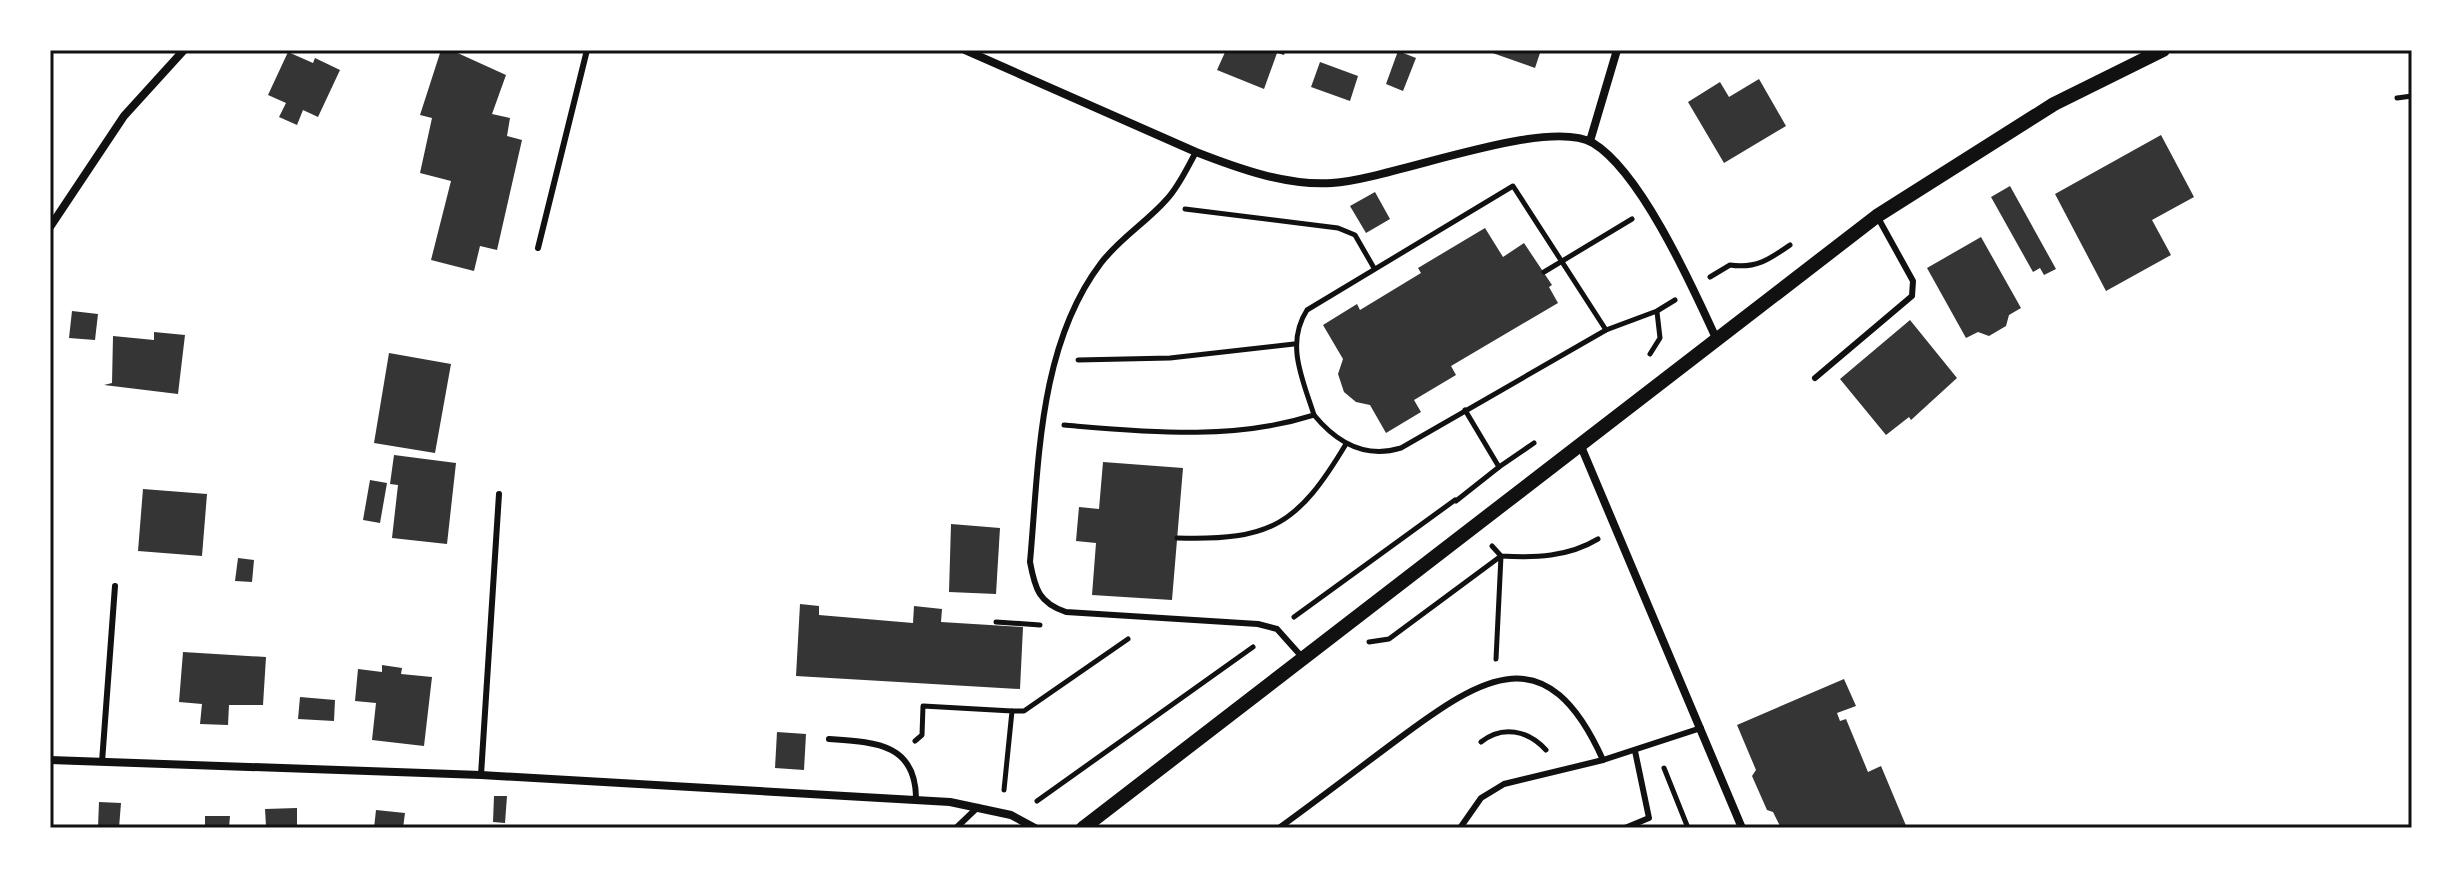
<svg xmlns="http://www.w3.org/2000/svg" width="2462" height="878" font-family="'Titillium Web',sans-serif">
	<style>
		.building { fill: #353535 }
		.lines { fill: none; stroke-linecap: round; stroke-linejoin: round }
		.path { stroke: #111; stroke-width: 5 }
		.service { stroke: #111; stroke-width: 6 }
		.minor { stroke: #111; stroke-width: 8 }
		.tertiary { stroke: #111; stroke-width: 14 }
		.neatline { fill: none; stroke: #111; stroke-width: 3 }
	</style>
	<rect width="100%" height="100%" fill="#fff"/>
	<g class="building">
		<polygon points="441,50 451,50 506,75 492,114 510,118 507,136 522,140 497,250 480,246 474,271 431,260 451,181 420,173 432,118 420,115"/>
		<polygon points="1226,50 1286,50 1284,55 1277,53 1264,89 1217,70"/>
		<polygon points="1484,50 1541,50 1535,68"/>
		<polygon points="1398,51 1416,58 1403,91 1386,84"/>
		<polygon points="288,52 313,63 315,58 340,70 318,117 303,110 297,125 279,117 286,103 268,95"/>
		<polygon points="1320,62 1358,76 1350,101 1311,87"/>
		<polygon points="1759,79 1786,126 1724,163 1688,102 1720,82 1729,97"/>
		<polygon points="2161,135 2194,197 2152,220 2171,255 2106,291 2055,194"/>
		<polygon points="2010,186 2056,269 2044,275 2040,268 2033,272 1991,197"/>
		<polygon points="1375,192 1390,219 1366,233 1350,206"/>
		<polygon points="1485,228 1503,257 1524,243 1552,285 1549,287 1558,303 1451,366 1456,375 1414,400 1421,412 1386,433 1370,405 1356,402 1344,392 1338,374 1343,359 1323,325 1357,304 1360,310 1421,273 1418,268"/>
		<polygon points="1981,237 2021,308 2009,315 2006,326 1989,336 1978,332 1966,338 1927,268"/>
		<polygon points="72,311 98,314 95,340 69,338"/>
		<polygon points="1910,320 1957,378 1911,420 1909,417 1886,435 1840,379"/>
		<polygon points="154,332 185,335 178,394 104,385 112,383 113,336 154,340"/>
		<polygon points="389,353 451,364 435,453 374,443"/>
		<polygon points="394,455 456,463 447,544 392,538 398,485 390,484"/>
		<polygon points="1103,462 1183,468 1172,600 1092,595 1096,543 1076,541 1079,507 1099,509"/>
		<polygon points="370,480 387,483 380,523 363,520"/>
		<polygon points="143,489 207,494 202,556 138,551"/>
		<polygon points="951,524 1000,528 996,594 949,592"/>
		<polygon points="238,558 254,560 252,582 235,581"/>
		<polygon points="800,604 819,606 819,615 913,623 914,606 942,609 941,622 1023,627 1020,689 796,676"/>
		<polygon points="183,652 266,657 263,705 229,705 228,725 200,724 202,704 179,702"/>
		<polygon points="382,665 402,668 401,674 432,677 424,746 372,740 376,703 355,701 358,669 382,672"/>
		<polygon points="1844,679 1856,706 1837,713 1840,721 1846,719 1868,772 1881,766 1907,828 1781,828 1773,812 1767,810 1752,776 1756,770 1737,725"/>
		<polygon points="300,697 335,700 334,721 298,719"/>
		<polygon points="777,732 806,734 804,770 775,768"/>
		<polygon points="494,796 507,796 505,823 493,822"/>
		<polygon points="99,802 121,803 119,828 98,827"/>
		<polygon points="297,808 297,828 266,826 265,809"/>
		<polygon points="376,810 405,813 403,828 374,828"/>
		<polygon points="205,816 230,816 229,828 205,828"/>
	</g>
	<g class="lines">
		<g class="path">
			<polyline points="2397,98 2412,96"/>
			<polyline points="1185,209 1338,228 1355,235 1374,268"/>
			<polyline points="1544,272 1632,219"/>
			<path d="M 1710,277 L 1730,265 C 1756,269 1770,259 1790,245"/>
			<polyline points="1650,354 1660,338 1657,312"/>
			<polyline points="1078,360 1170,358 1294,344"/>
			<path d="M 1314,415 C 1303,380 1285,344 1307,310 L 1513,186 L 1606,330"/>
			<path d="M 1064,425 C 1148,432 1232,441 1314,415 C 1337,443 1365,459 1401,448 L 1606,330 L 1657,311 L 1675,300"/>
			<polyline points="1499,467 1534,443"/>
			<polyline points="1456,501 1499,467 1465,410"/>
			<path d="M 1177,538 C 1272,541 1298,524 1346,444"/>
			<path d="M 1492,546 L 1501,556 C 1535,558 1568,557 1598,539"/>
			<polyline points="1294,617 1455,500"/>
			<polyline points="996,622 1040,625"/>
			<polyline points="1369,642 1389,639 1501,556 1496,659"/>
			<polyline points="1012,711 1024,711 1128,639"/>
			<polyline points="915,741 922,735 923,706 1012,711 1004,790"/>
			<path d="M 1481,742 C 1502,725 1528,730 1546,750"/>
			<polyline points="1664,768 1688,828"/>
			<polyline points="1037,801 1253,647"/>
		</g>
		<g class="service">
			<path d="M 1196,152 C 1187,168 1179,186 1167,199 C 1147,222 1120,238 1101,263 C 1038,346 1039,463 1030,562 C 1035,589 1039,603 1066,612 L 1258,624 L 1277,629 L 1302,657"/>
			<polyline points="538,248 587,50"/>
			<polyline points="1815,378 1912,296 1913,281 1877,216"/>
			<path d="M 829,739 C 875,742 917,743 916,801"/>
			<polyline points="102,762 115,586"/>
			<polyline points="481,775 499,494"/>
			<polyline points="956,828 978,807"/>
			<path d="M 1279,828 C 1319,799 1358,769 1397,740 C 1484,675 1547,635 1603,760"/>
			<polyline points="1460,828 1481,798 1504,784 1603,760 1701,728"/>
			<polyline points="1625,828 1649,818 1635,751"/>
		</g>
		<g class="minor">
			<path d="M 965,50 L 1196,152 C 1237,168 1286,186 1332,183 C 1393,179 1546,116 1593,143 C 1641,172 1692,286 1716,338"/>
			<polyline points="1590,141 1617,50"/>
			<polyline points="50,227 124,116 184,50"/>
			<polyline points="1580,444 1742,828"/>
			<polyline points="50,760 481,775 950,802 1011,815 1035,828"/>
		</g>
		<polyline class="tertiary" points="1083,828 1877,216 2054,104 2163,50"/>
	</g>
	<rect width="2462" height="878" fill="none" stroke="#ffffff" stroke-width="104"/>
	<rect x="52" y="52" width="2358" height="774" class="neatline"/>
</svg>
